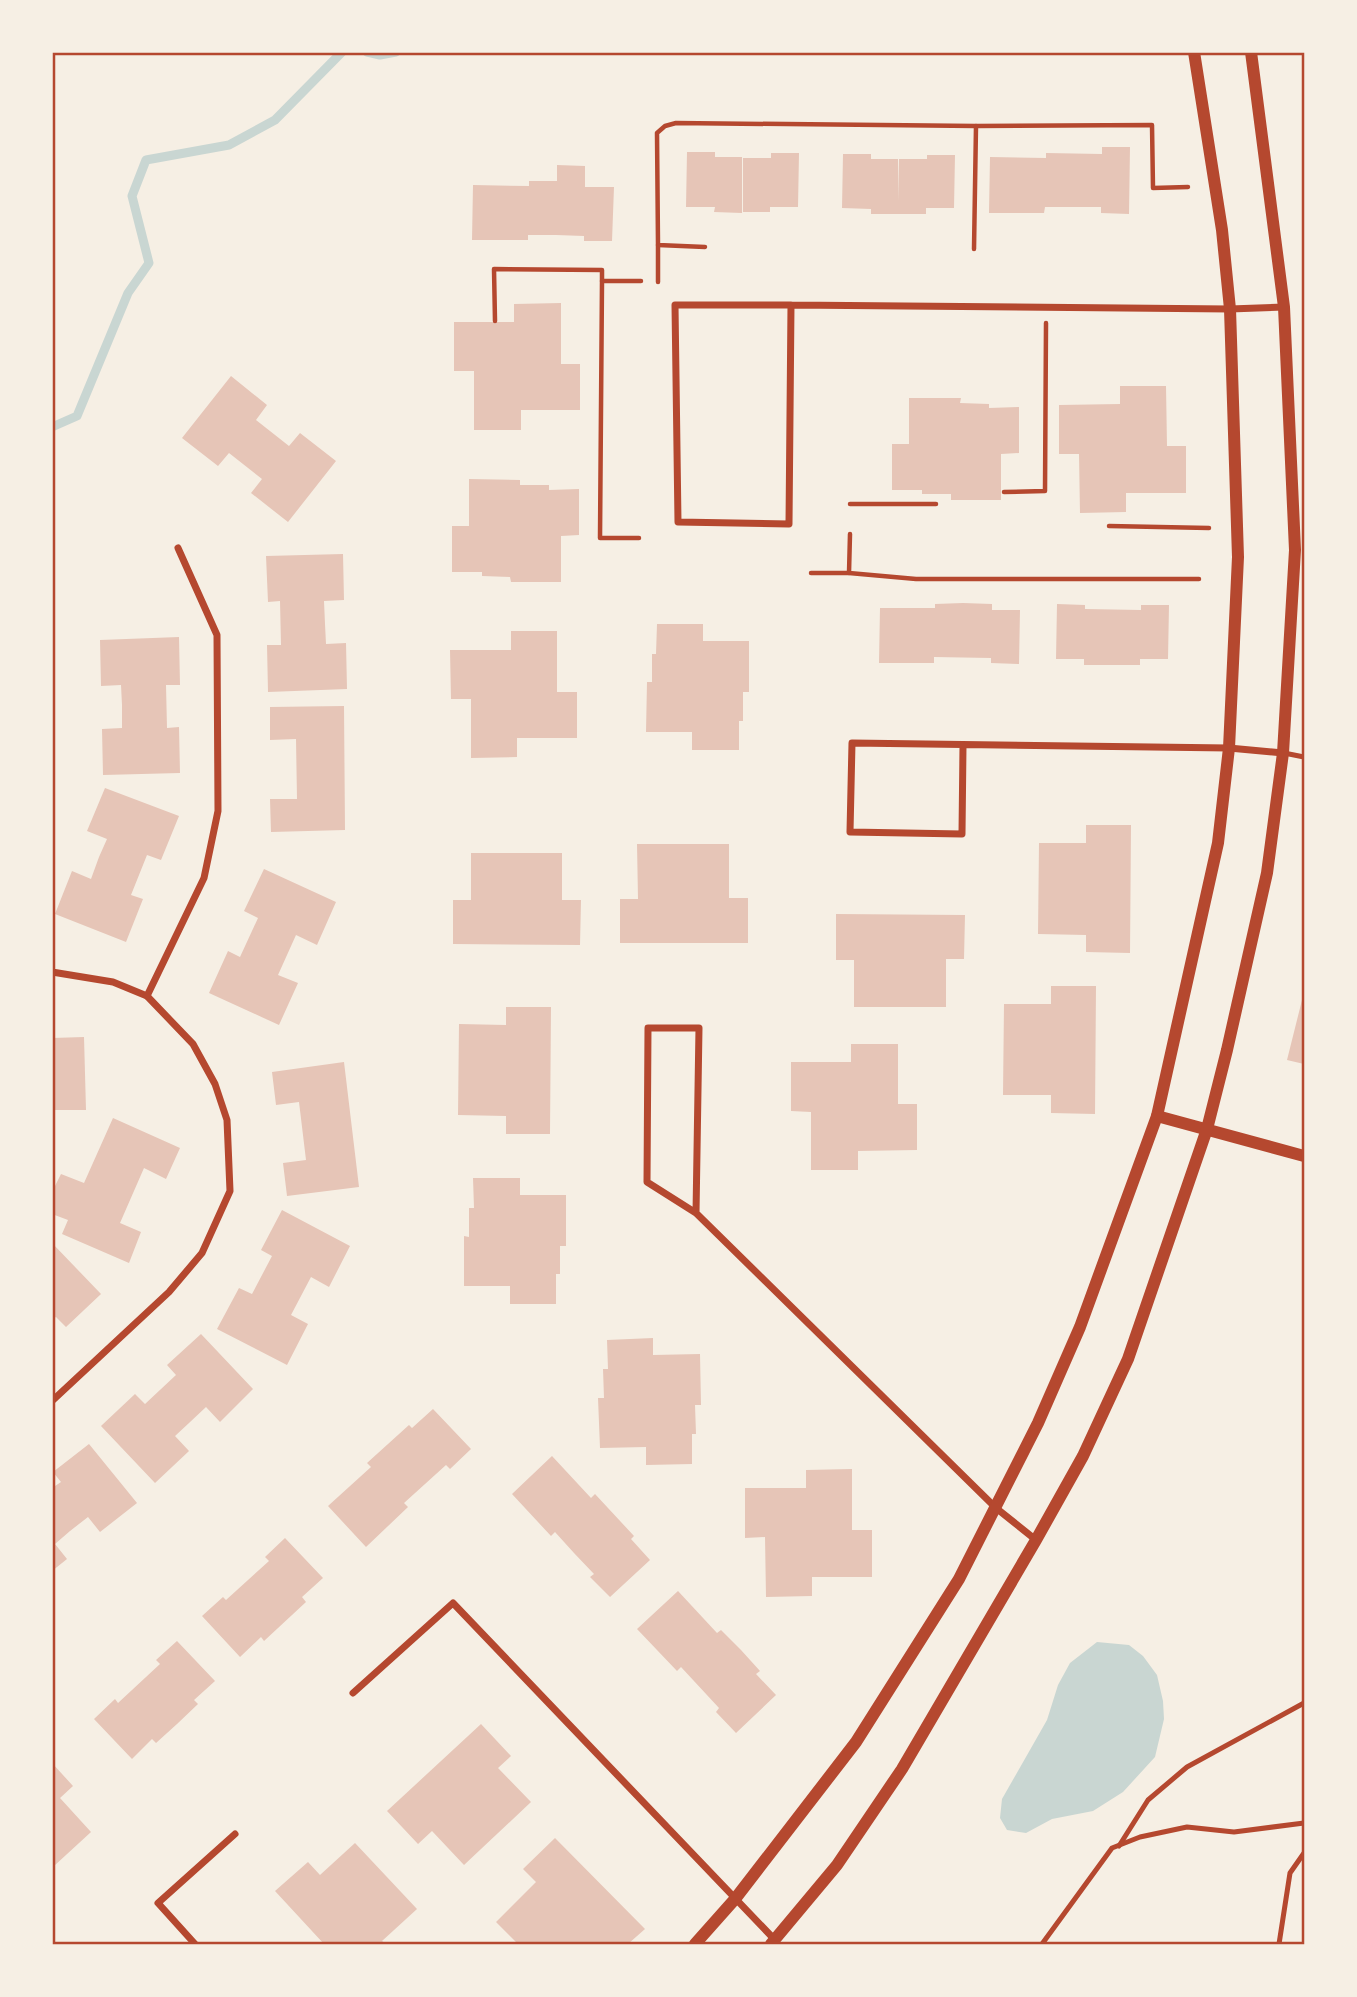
<svg xmlns="http://www.w3.org/2000/svg" width="1357" height="1997" font-family="'Space Grotesk',sans-serif">
	<style>
		.water { fill: #c9d6d2 }
		.lines { fill: none; stroke-linecap: round; stroke-linejoin: round }
		.stream { stroke: #c9d6d2; stroke-width: 9 }
		.building { fill: #e6c5b7 }
		.path { stroke: #b5482f; stroke-width: 4.5 }
		.service { stroke: #b5482f; stroke-width: 5 }
		.minor { stroke: #b5482f; stroke-width: 7 }
		.tertiary { stroke: #b5482f; stroke-width: 12 }
		.neatline { fill: none; stroke: #b5482f; stroke-width: 2.5 }
	</style>
	<rect width="100%" height="100%" fill="#f6efe4"/>
	<polygon class="water" points="1097,1642 1129,1645 1143,1656 1157,1675 1163,1701 1164,1719 1155,1757 1123,1792 1093,1811 1052,1819 1026,1833 1007,1830 1000,1818 1002,1799 1047,1720 1058,1685 1070,1663"/>
	<g class="lines">
		<g class="stream">
			<polyline points="367,52 380,55 396,52"/>
			<polyline points="52,427 77,416 128,293 149,263 132,196 146,160 229,145 275,120 342,52"/>
		</g>
	</g>
	<g class="building">
		<polygon points="1102,147 1130,147 1129,214 1101,213 1101,207 1045,207 1044,213 989,213 990,157 1046,158 1046,153 1102,154"/>
		<polygon points="687,152 715,152 715,157 742,157 742,213 714,212 715,207 686,207"/>
		<polygon points="771,153 799,153 798,207 770,207 770,212 743,212 743,158 771,158"/>
		<polygon points="843,154 871,154 871,159 898,159 899,201 899,159 927,159 927,155 955,155 954,208 926,208 926,214 871,214 871,209 842,208"/>
		<polygon points="557,165 585,166 585,187 614,187 612,241 584,241 584,236 556,235 528,235 528,240 472,240 473,185 529,186 529,181 557,181"/>
		<polygon points="561,303 561,364 580,364 580,410 521,410 521,430 474,430 474,371 454,371 454,322 514,322 514,304"/>
		<polygon points="231,376 267,405 256,420 289,446 300,433 336,461 288,522 251,493 262,479 229,453 218,466 182,438"/>
		<polygon points="1120,386 1166,386 1167,446 1186,446 1186,493 1126,493 1126,512 1080,513 1079,454 1059,454 1059,405 1120,404"/>
		<polygon points="909,398 961,398 960,403 989,404 989,408 1019,407 1019,453 1001,454 1001,500 951,500 951,494 922,494 922,490 892,490 892,444 909,444"/>
		<polygon points="469,479 520,480 520,485 549,485 549,490 579,489 579,535 561,536 561,582 511,582 510,577 482,576 482,572 452,572 452,526 469,526"/>
		<polygon points="343,554 344,600 324,601 325,624 326,644 346,643 347,689 268,692 267,645 281,645 280,601 268,602 266,556"/>
		<polygon points="963,603 992,604 992,610 1020,610 1019,664 991,663 991,658 934,657 934,663 879,663 880,608 935,608 935,604"/>
		<polygon points="1057,604 1085,605 1085,609 1141,610 1141,605 1169,605 1168,659 1140,659 1140,665 1084,665 1084,659 1056,659"/>
		<polygon points="657,624 703,624 703,641 749,641 749,692 743,692 743,721 739,721 739,750 692,750 692,732 646,732 647,682 652,682 652,654 656,654"/>
		<polygon points="511,631 557,631 557,692 577,692 577,738 517,738 517,757 471,758 471,699 451,699 450,650 511,650"/>
		<polygon points="179,637 180,685 166,685 167,728 179,727 180,773 103,775 102,729 122,728 122,705 121,685 101,686 100,640"/>
		<polygon points="344,706 345,830 271,832 270,799 297,799 296,739 270,740 270,707"/>
		<polygon points="105,788 179,816 161,860 147,855 131,895 143,899 126,942 55,914 72,871 91,879 99,857 107,839 87,831"/>
		<polygon points="1086,825 1131,825 1130,953 1086,952 1086,935 1038,934 1039,843 1086,843"/>
		<polygon points="637,844 729,844 729,898 748,898 748,943 620,943 620,899 638,899"/>
		<polygon points="471,853 562,853 562,900 581,900 580,945 453,944 453,900 471,900"/>
		<polygon points="264,869 336,902 317,945 296,935 278,975 298,983 279,1025 209,993 228,951 240,957 258,918 244,911"/>
		<polygon points="836,914 965,915 964,959 946,959 946,1007 854,1007 854,960 836,960"/>
		<polygon points="1051,986 1096,986 1095,1114 1051,1113 1051,1095 1003,1095 1004,1004 1051,1004"/>
		<polygon points="1302,1000 1304,1000 1304,1064 1287,1060"/>
		<polygon points="506,1007 551,1007 550,1134 506,1134 506,1116 458,1115 459,1024 506,1025"/>
		<polygon points="84,1037 86,1110 52,1110 52,1038"/>
		<polygon points="851,1044 898,1044 898,1104 917,1104 917,1150 858,1151 858,1170 811,1170 811,1112 791,1111 791,1062 851,1062"/>
		<polygon points="344,1062 359,1187 287,1196 283,1163 306,1160 299,1102 276,1105 272,1072"/>
		<polygon points="113,1118 180,1148 166,1179 144,1168 120,1223 141,1232 129,1263 62,1234 68,1220 52,1214 52,1192 61,1174 84,1183"/>
		<polygon points="473,1178 520,1178 520,1195 566,1195 566,1246 560,1246 560,1274 556,1274 556,1304 510,1304 510,1286 464,1286 464,1236 469,1237 469,1208 474,1208"/>
		<polygon points="282,1210 350,1246 329,1287 311,1277 291,1315 308,1324 287,1365 217,1329 239,1288 252,1294 272,1256 261,1250"/>
		<polygon points="52,1243 101,1294 66,1327 56,1317 52,1319"/>
		<polygon points="201,1334 253,1389 220,1422 206,1407 189,1423 175,1436 189,1451 155,1483 101,1426 135,1394 145,1404 176,1375 167,1365"/>
		<polygon points="653,1338 653,1355 700,1354 701,1405 695,1405 696,1434 692,1434 692,1464 646,1465 646,1447 600,1448 598,1398 604,1398 603,1369 608,1369 607,1340"/>
		<polygon points="433,1409 471,1449 450,1469 446,1465 404,1503 408,1507 366,1547 328,1506 371,1467 367,1463 409,1425 412,1428"/>
		<polygon points="89,1444 137,1503 100,1532 88,1517 70,1531 55,1544 67,1559 52,1571 52,1488 61,1482 53,1472"/>
		<polygon points="552,1456 591,1498 595,1494 634,1536 631,1539 650,1560 610,1597 590,1577 594,1574 574,1553 555,1532 551,1536 512,1494"/>
		<polygon points="852,1469 852,1530 872,1530 872,1577 812,1577 812,1596 766,1597 765,1537 745,1538 745,1488 806,1488 806,1470"/>
		<polygon points="285,1538 323,1578 302,1597 306,1602 264,1641 261,1637 240,1657 202,1616 223,1597 226,1600 269,1561 265,1557"/>
		<polygon points="678,1591 717,1633 721,1630 741,1650 760,1671 756,1674 776,1695 736,1733 716,1712 719,1708 681,1667 677,1671 637,1629"/>
		<polygon points="177,1641 215,1681 194,1700 198,1704 177,1724 156,1743 152,1739 132,1759 94,1719 115,1699 118,1703 160,1664 156,1660"/>
		<polygon points="481,1724 511,1756 498,1768 531,1802 464,1865 432,1831 418,1844 387,1811"/>
		<polygon points="52,1763 73,1786 60,1798 91,1832 54,1866"/>
		<polygon points="555,1838 645,1929 628,1944 518,1944 496,1922 536,1882 523,1869"/>
		<polygon points="355,1843 417,1909 382,1941 386,1944 324,1944 275,1891 308,1862 320,1875"/>
	</g>
	<g class="lines">
		<g class="path">
			<polyline points="705,247 658,245 657,133 665,126 676,123 976,126 1152,125 1153,188 1188,187"/>
			<polyline points="974,249 976,126"/>
			<polyline points="658,282 658,245"/>
			<polyline points="495,321 494,269 602,270 602,281"/>
			<polyline points="1004,492 1045,491 1046,323"/>
			<polyline points="850,504 936,504"/>
			<polyline points="1109,526 1209,528"/>
			<polyline points="850,534 849,573 916,579 1199,579"/>
			<polyline points="639,538 600,538 602,281 641,281"/>
			<polyline points="811,573 849,573"/>
		</g>
		<g class="service">
			<polyline points="1284,753 1304,757"/>
			<polyline points="1119,1846 1148,1800 1187,1767 1304,1703"/>
			<polyline points="1042,1944 1112,1848 1140,1837 1187,1827 1234,1832 1304,1823"/>
			<polyline points="1279,1944 1290,1873 1304,1853"/>
		</g>
		<g class="minor">
			<polyline points="791,305 789,524 678,522 675,305 791,305 1230,309 1284,307"/>
			<polyline points="963,746 962,834 850,832 852,743 1229,748 1283,753"/>
			<polyline points="52,972 113,982 147,996 193,1044 215,1084 227,1120 230,1191 202,1253 169,1292 52,1401"/>
			<polyline points="147,996 204,878 218,811 217,635 178,548"/>
			<polyline points="696,1213 647,1182 648,1028 699,1028 696,1213 996,1508 1036,1540"/>
			<polyline points="353,1693 453,1603 775,1940"/>
			<polyline points="195,1944 158,1903 235,1834"/>
		</g>
		<g class="tertiary">
			<polyline points="1157,1116 1304,1156"/>
			<polyline points="695,1944 735,1899 856,1742 959,1579 1038,1423 1080,1327 1157,1116 1218,843 1229,748 1238,557 1230,309 1222,230 1194,52"/>
			<polyline points="771,1944 837,1865 902,1769 1036,1540 1083,1456 1128,1359 1207,1129 1227,1050 1267,873 1283,753 1295,550 1284,307 1251,52"/>
		</g>
	</g>
	<rect width="1357" height="1997" fill="none" stroke="#f6efe4" stroke-width="108"/>
	<rect x="54" y="54" width="1249" height="1889" class="neatline"/>
</svg>
